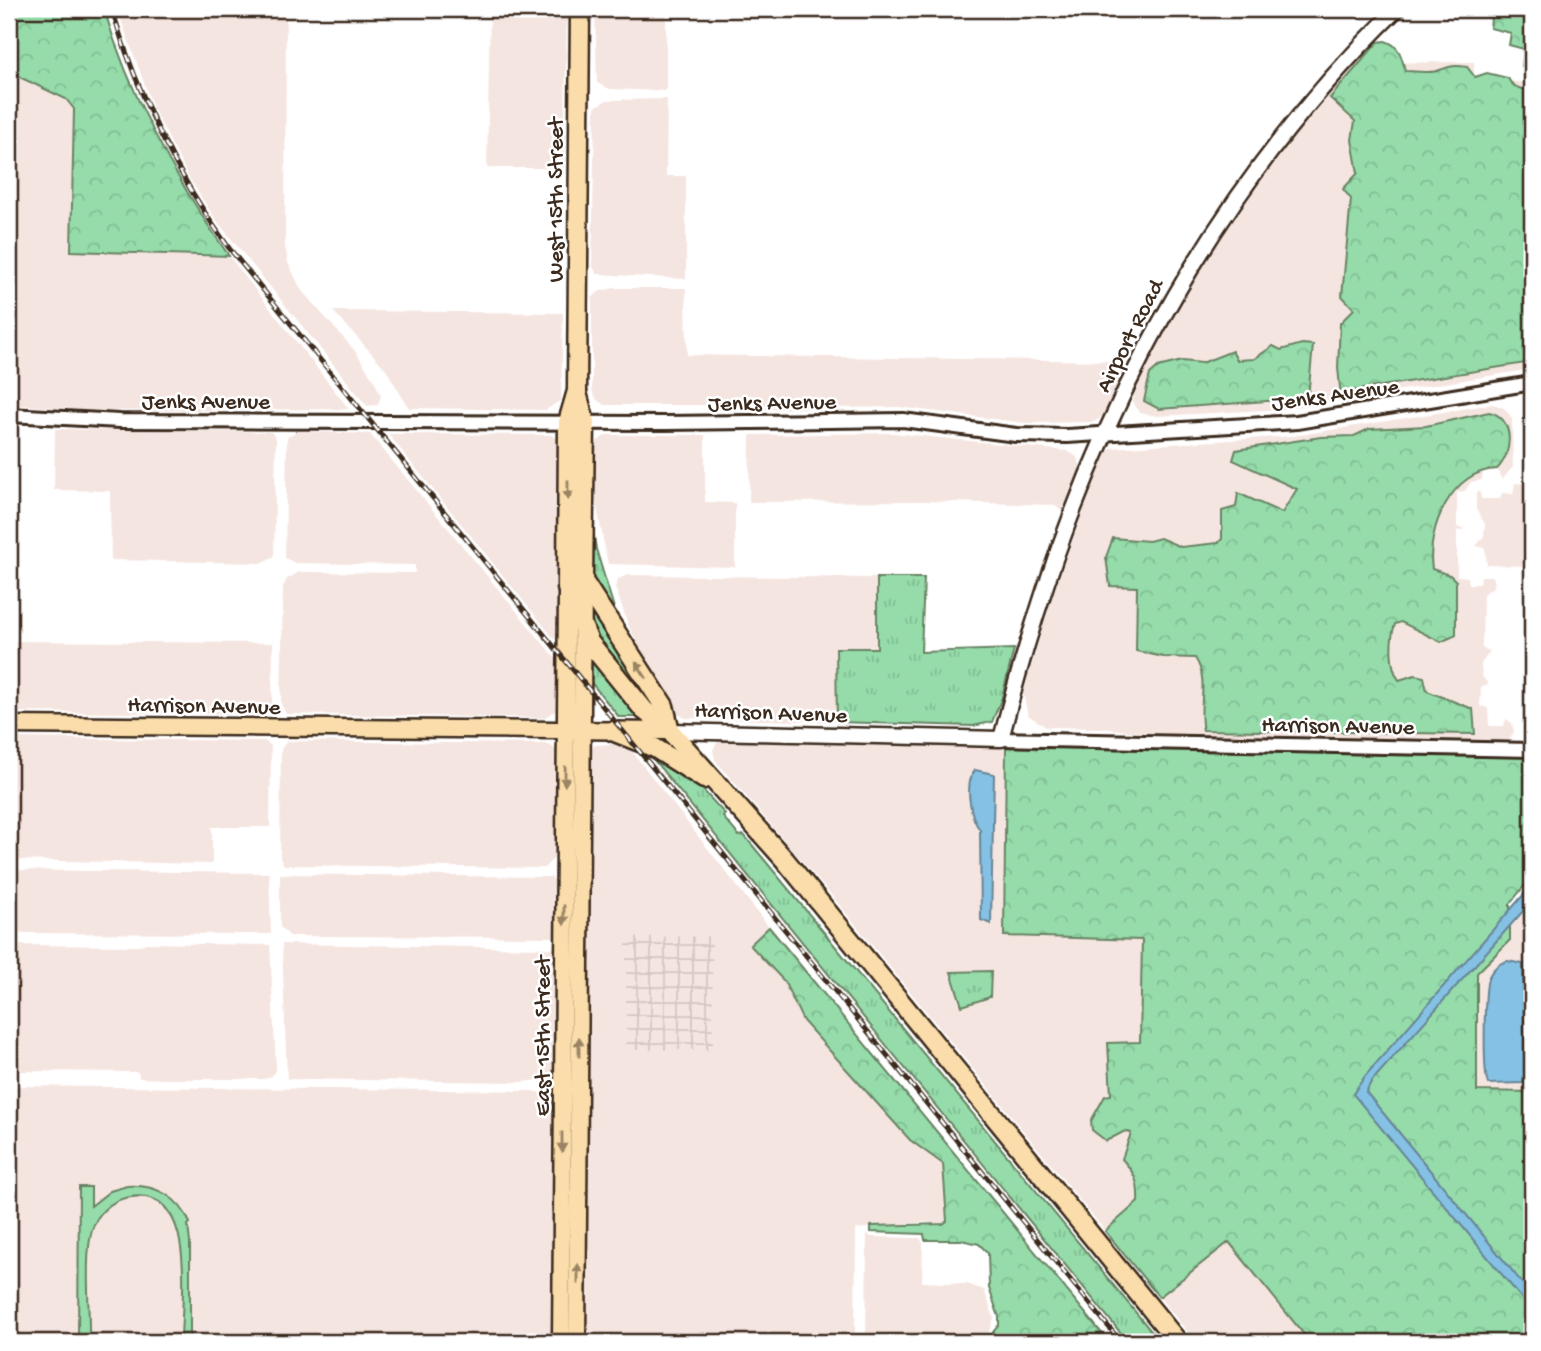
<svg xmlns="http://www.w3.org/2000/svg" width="1541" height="1351" font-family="'Gochi Hand',sans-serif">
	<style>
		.built { fill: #f5e5e0 }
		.industrial { fill: url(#industrial-grid) }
		.grass { fill: url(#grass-tufts); stroke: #688364; stroke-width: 2 }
		.forest { fill: url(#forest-crowns); stroke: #688364; stroke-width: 2 }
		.pitch { fill: #95dcaa; stroke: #688364; stroke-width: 2 }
		.water { fill: #84c1e4; stroke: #678595; stroke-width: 2 }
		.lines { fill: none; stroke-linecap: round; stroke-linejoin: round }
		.tertiary-casing { stroke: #3b2a1e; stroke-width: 18 }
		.secondary-casing { stroke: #3b2a1e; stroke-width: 19 }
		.primary-casing { stroke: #3b2a1e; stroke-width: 21 }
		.trunk-casing { stroke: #3b2a1e; stroke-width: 23 }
		.tertiary { stroke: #fff; stroke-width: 12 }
		.secondary { stroke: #fff; stroke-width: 14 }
		.primary { stroke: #faddab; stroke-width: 16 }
		.trunk { stroke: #faddab; stroke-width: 18 }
		.rail-casing { stroke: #3b2a1e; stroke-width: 5 }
		.rail { stroke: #fff; stroke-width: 2.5; stroke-dasharray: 8; stroke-linecap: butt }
		.oneway { fill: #9a8464 }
		.labels { text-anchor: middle; stroke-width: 5; stroke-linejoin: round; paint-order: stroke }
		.street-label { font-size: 23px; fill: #3b2a1e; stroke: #fff }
	</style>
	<defs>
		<pattern id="industrial-grid" width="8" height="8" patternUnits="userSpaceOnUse" patternTransform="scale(1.75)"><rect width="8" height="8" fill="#f5e5e0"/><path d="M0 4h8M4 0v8" fill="none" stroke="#d3c5c0"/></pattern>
		<pattern id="grass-tufts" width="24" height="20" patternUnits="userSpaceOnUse" patternTransform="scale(1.75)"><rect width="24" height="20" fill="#95dcaa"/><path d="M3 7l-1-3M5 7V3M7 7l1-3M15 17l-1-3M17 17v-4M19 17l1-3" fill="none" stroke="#81bd92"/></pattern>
		<pattern id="forest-crowns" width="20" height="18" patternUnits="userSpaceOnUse" patternTransform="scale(1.75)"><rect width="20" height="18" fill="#95dcaa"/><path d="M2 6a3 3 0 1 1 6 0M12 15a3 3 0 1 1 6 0" fill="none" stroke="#81bd92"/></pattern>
	</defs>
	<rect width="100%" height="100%" fill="#fff"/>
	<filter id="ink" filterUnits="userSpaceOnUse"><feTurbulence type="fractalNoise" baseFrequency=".0143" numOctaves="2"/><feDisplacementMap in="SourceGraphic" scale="14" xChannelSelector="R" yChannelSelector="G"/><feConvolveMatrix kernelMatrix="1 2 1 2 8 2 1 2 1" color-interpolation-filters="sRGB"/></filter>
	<g filter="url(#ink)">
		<g class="built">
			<polygon points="117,9 286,9 285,246 288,263 302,291 355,351 374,380 381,396 378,405 367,406 216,220 189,178 154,110"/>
			<polygon points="490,9 567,9 564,168 487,168"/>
			<polygon points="595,9 666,9 666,91 610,89 597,83"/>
			<polygon points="1474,62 1474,79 1532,83 1532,369 1284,409 1158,416 1140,413 1133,402 1136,381 1178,300 1244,198 1307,115 1354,63"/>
			<polygon points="9,72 66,99 74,109 71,251 229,256 349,409 95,411 9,404"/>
			<polygon points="667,99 666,176 686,176 686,279 597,274 592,265 595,107 607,100"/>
			<polygon points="614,288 686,288 687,355 1117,361 1127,368 1106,414 1094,422 1025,423 898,407 766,409 742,405 605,405 597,400 592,391 592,298 600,291"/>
			<polygon points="333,311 563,313 561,400 546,410 409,408 385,368"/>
			<polygon points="1532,397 1532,477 1524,466 1524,411 1530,398 1515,400"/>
			<polygon points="1493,404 1504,408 1512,418 1513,467 1502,480 1498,471 1483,471 1482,480 1471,482 1465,491 1457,492 1457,527 1465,529 1457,531 1457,576 1468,577 1469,584 1480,584 1481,576 1491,576 1494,580 1493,587 1483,594 1482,648 1490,651 1481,664 1482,676 1489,685 1481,687 1480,706 1488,708 1489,726 1504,726 1506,719 1512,723 1514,732 1507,744 1185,737 1101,728 1046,727 1028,715 1023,694 1051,600 1103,457 1111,448 1293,436"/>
			<polygon points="55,429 271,432 276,438 274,557 263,563 111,560 110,491 54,490"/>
			<polygon points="297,431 370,434 560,664 557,710 543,718 286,714 281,704 283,587 287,579 299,572 415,573 415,565 295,563 285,558 287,437"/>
			<polygon points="893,433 1067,451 1076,456 1081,467 1076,491 1066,515 1054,505 923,501 749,502 750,435"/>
			<polygon points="388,434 551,435 559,439 560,646"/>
			<polygon points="606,435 705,435 705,502 735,503 735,567 608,564 591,477 593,445"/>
			<polygon points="1515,483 1524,484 1524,494 1532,491 1532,566 1487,565 1485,548 1476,546 1484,536 1485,524 1476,509 1476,492 1480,492 1481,499 1500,499 1502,493 1513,494"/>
			<polygon points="628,575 877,578 877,648 836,648 837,722 685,718 675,712 629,627 615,587 618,579"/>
			<polygon points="9,641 273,643 272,706 264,714 13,712 9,710"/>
			<polygon points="9,738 265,741 271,746 270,827 212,827 212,864 12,860 9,859"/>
			<polygon points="287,741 547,744 554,748 559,758 558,854 544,868 284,865 280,858 281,749"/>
			<polygon points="718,741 1006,747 1004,936 1142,940 1140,1200 1105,1231 832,896 715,760 713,750"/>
			<polygon points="613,744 627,745 769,927 750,945 784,981 803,1021 910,1140 943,1164 947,1221 943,1224 923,1222 856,1229 855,1342 584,1342 589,751 595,745"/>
			<polygon points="9,870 269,873 271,934 9,933"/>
			<polygon points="280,874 551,877 558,883 557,937 290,936 280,927"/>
			<polygon points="1532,901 1532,1097 1458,1096 1458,948 1489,949"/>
			<polygon points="146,943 270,945 276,1068 272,1076 264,1079 166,1079 139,1078 138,1072 9,1071 9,945 138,946"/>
			<polygon points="282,944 556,948 556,1070 541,1080 521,1082 287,1079"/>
			<polygon points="9,1086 533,1091 550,1095 556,1103 554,1342 9,1342"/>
			<polygon points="867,1233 871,1237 920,1238 923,1243 922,1282 967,1284 984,1290 994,1318 989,1332 989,1342 942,1342 935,1339 905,1337 900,1342 866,1342"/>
			<polygon points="1236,1236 1324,1342 1196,1342 1159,1297"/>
		</g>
		<polygon class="industrial" points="712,936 713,1050 626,1050 626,937"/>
		<g class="grass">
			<polygon points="592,523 596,549 614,608 613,614 590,575"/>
			<polygon points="877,578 924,578 921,652 1014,649 1002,697 992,722 973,726 837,722 836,648 877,648"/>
			<polygon points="589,606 656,709 589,630"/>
			<polygon points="591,656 640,717 619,717 589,680"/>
			<polygon points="645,749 691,777 725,814 723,817 739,836 744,835 1160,1342 1128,1342"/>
			<polygon points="991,971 990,997 962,1006 951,972"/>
		</g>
		<g class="forest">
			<path d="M 9,9 L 104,9 C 131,99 175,179 229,256 L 71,251 L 74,109 L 66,99 L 9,72 Z"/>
			<polygon points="1473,9 1532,9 1532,67 1522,66 1524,49 1509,45 1511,33 1490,28 1491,18"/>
			<path d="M 1385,41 C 1400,45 1402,58 1405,71 C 1415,71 1432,74 1440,70 C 1450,66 1455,65 1467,67 L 1475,77 L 1487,73 L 1508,78 C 1512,87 1523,92 1532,87 L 1532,362 L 1351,391 L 1341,397 L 1338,368 L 1340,323 L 1354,309 L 1342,296 L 1351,199 L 1343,189 L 1358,173 L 1352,140 L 1355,121 L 1330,98 L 1378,42 Z"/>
			<polygon points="1302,344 1313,345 1308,398 1159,409 1144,401 1150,374 1158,367 1182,361 1202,363 1232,351 1237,360 1254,359 1273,346 1281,350"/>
			<path d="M 1489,412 C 1515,417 1513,454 1497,469 C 1452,470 1426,528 1432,569 L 1450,575 L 1456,581 L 1456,635 L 1441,642 L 1401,622 L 1395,624 C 1390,639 1389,666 1399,680 L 1415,675 L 1424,677 L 1427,691 L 1473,709 L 1475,734 L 1203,730 C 1197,706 1210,680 1195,658 L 1163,657 L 1136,651 L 1137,587 L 1110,586 L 1106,557 L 1113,538 L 1149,541 L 1160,538 L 1181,547 L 1218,543 L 1222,539 L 1222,511 L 1236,507 L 1238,493 L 1282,513 L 1297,489 L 1233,460 L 1236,450 L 1321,437 L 1354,436 L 1369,429 L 1426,426 Z"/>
			<path d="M 1006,747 L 1532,756 L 1532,876 L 1510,904 L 1510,940 L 1477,973 L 1477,1091 L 1532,1092 L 1532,1342 L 1310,1342 L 1229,1242 L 1159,1297 L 1105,1231 L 1138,1202 C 1139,1183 1135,1173 1122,1159 L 1131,1133 L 1125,1131 L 1106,1141 L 1092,1130 L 1091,1121 L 1105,1096 L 1111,1095 L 1108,1043 L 1140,1042 L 1142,940 L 1004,936 Z"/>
			<polygon points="769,927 1109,1342 994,1342 993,1332 999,1325 999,1317 989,1288 988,1253 979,1244 961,1240 925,1240 924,1234 871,1232 871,1226 943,1224 947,1221 943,1164 910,1140 803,1021 784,981 750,945"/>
		</g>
		<path class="pitch" d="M 127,1186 C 156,1184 179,1197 190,1223 L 188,1225 L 190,1243 L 190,1342 L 181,1342 C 181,1301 200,1181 125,1198 C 109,1202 97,1214 92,1230 C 84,1257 90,1312 89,1342 L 78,1342 L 79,1187 L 91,1187 L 91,1206 L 110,1191 Z"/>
		<g class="water">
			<path d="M 975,770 L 994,774 L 991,924 L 981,920 L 980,830 C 970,817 964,784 975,770 Z"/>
			<polygon points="1532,885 1532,901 1371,1082 1366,1092 1532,1295 1532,1311 1353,1094 1365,1076"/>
			<path d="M 1508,961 L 1523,964 L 1525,1076 L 1523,1083 L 1488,1084 C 1483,1073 1484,992 1488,979 C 1491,970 1500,962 1508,961 Z"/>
		</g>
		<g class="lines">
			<defs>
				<g id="tertiary">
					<polyline points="9,415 120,421 665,423 903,420 1016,435 1067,436 1297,422 1532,383"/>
					<polyline points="1001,739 1532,750"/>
				</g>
				<path id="secondary" d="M 670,731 L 1001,739 C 1071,461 1190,211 1397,9"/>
				<g id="primary">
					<polyline points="9,725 670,731"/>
					<polyline points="561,1342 567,591"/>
					<polyline points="577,1342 583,581"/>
				</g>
				<g id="trunk">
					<polyline points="580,9 577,391 568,422 567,588 589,642 644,710 670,731 785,860 1178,1342"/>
					<polyline points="577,393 585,422 583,581 664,706 670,731"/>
					<polyline points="612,731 655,748 704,779"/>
				</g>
			</defs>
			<use href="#tertiary" class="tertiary-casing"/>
			<use href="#secondary" class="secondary-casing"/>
			<use href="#primary" class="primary-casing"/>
			<use href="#trunk" class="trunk-casing"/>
			<use href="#tertiary" class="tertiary"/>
			<use href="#secondary" class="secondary"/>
			<use href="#primary" class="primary"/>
			<use href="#trunk" class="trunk"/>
			<defs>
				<path id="rail" d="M 112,9 C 137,94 177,176 229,248 L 1121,1342"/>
			</defs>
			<use href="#rail" class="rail-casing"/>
			<use href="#rail" class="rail"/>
		</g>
		<defs><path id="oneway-solid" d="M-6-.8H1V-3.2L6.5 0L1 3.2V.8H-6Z" transform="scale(1.75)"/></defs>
		<g class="oneway">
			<use href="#oneway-solid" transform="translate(568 490) rotate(90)"/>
			<use href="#oneway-solid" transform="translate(641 670) rotate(-123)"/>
			<use href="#oneway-solid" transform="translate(565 776) rotate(91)"/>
			<use href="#oneway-solid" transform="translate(564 915) rotate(90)"/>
			<use href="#oneway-solid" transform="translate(579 1047) rotate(-90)"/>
			<use href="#oneway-solid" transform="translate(562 1142) rotate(90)"/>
			<use href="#oneway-solid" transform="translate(578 1274) rotate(-90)"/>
		</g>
	</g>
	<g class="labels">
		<g class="street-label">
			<text transform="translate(554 200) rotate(-90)" y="8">West 15th Street</text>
			<text transform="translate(1128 335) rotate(-63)" y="8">Airport Road</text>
			<text transform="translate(1335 393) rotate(-8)" y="8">Jenks Avenue</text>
			<text x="206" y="408">Jenks Avenue</text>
			<text transform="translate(772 401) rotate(-1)" y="8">Jenks Avenue</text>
			<text transform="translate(204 704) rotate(1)" y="8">Harrison Avenue</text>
			<text transform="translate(771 711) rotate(2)" y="8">Harrison Avenue</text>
			<text transform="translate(1338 724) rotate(1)" y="8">Harrison Avenue</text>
			<text transform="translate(541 1036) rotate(-90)" y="8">East 15th Street</text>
		</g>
	</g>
	<rect width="1541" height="1351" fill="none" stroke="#fff" stroke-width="35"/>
	<rect x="18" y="18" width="1506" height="1316" fill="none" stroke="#3b2a1e" stroke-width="2.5" filter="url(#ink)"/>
</svg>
